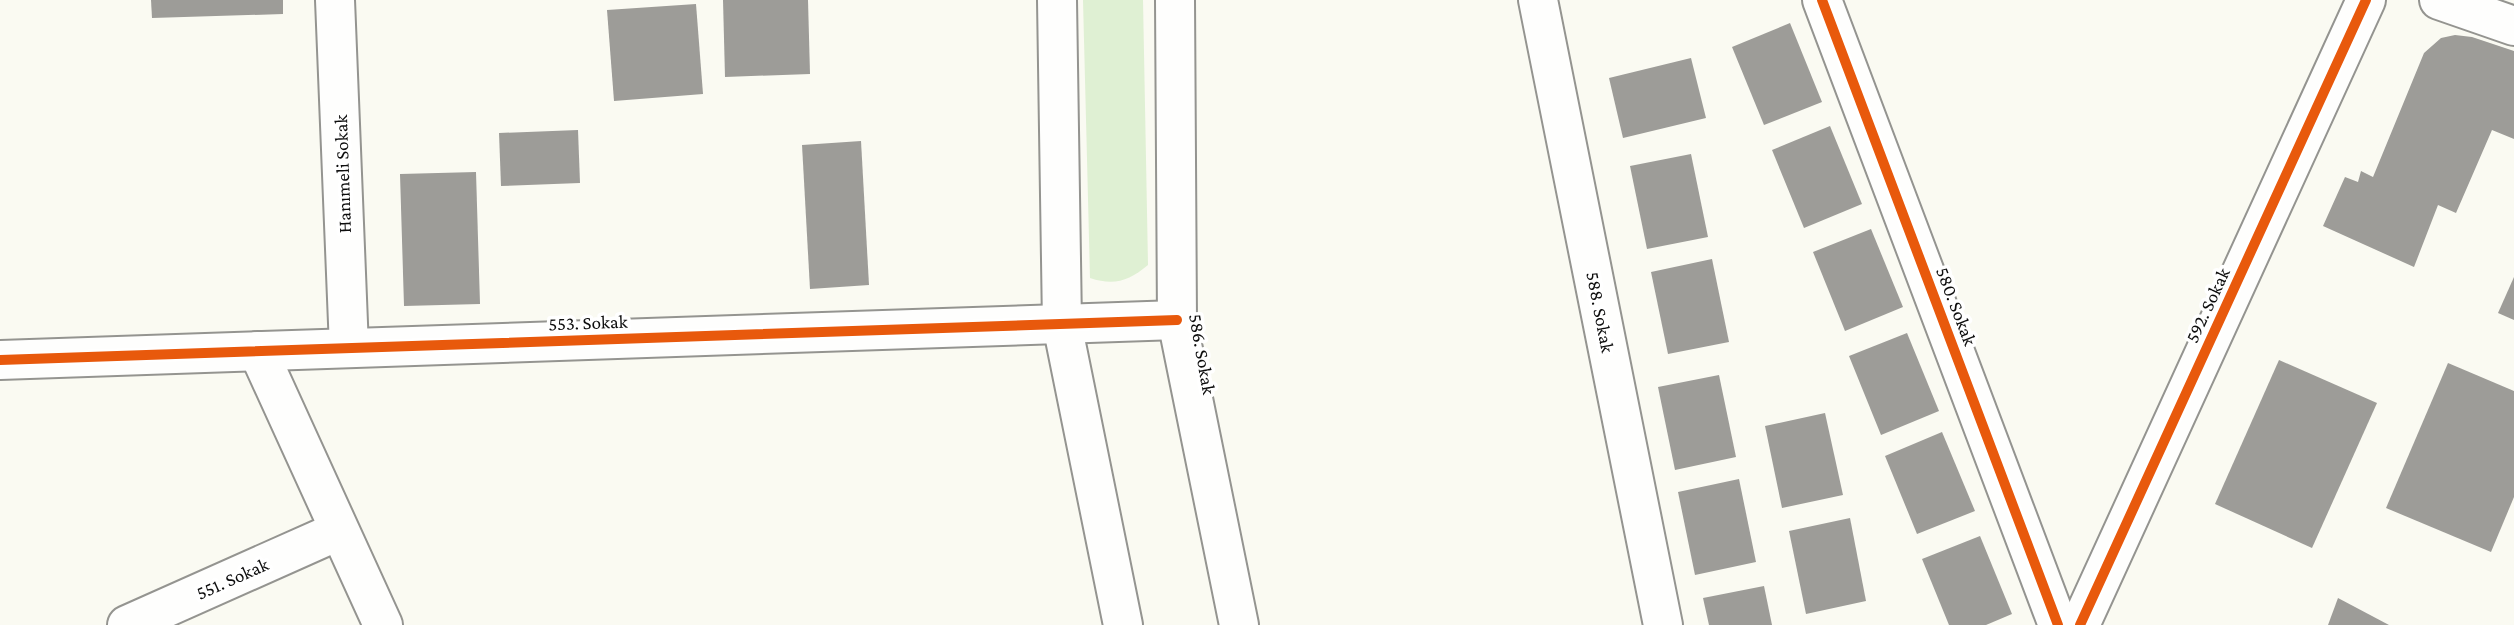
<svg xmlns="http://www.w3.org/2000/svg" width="2514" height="625" font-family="'Crimson Pro',serif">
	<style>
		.green { fill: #dff0d3 }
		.building { fill: #9d9c98 }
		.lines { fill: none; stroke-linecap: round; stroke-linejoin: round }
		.minor-casing { stroke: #949490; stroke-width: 42 }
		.minor { stroke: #fefefd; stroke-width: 38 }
		.cycleway-casing { stroke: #fff; stroke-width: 15 }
		.cycleway { stroke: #e8590c; stroke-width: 10 }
		.labels { text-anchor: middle; stroke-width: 7; stroke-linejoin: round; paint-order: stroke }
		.street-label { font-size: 19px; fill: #0d0d0d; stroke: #fff }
	</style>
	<rect width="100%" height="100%" fill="#fafaf2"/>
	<path class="green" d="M 1083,0 L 1143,0 L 1148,265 C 1129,281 1114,286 1090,278 Z"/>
	<g class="building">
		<polygon points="151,0 283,0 283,14 152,18"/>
		<polygon points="723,0 808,0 810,74 725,77"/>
		<polygon points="696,4 703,94 614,101 607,10"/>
		<polygon points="1790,23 1822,102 1764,125 1732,47"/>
		<polygon points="2455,35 2472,37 2514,51 2514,139 2492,130 2456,213 2438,205 2414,267 2323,226 2345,177 2358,182 2361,171 2373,177 2424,53 2441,38"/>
		<polygon points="1691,58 1706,118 1623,138 1609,78"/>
		<polygon points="1830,126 1862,204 1804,228 1772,150"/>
		<polygon points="578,130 580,183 501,186 499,133"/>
		<polygon points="861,141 869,285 810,289 802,145"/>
		<polygon points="1691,154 1708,237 1647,249 1630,166"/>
		<polygon points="476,172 480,304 404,306 400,174"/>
		<polygon points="1871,229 1903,307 1845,331 1813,252"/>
		<polygon points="1712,259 1729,342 1668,354 1651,272"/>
		<polygon points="2514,277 2514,320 2498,313"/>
		<polygon points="1907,333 1939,411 1881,435 1849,356"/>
		<polygon points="2279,360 2377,403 2312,548 2215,504"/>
		<polygon points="2448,363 2514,391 2514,497 2491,552 2386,508"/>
		<polygon points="1719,375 1736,457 1675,470 1658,387"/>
		<polygon points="1825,413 1843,495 1782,508 1765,426"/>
		<polygon points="1942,432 1975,511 1917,534 1885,456"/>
		<polygon points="1739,479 1756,562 1695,575 1678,492"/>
		<polygon points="1850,518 1866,601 1806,614 1789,531"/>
		<polygon points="1980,536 2012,614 1986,625 1949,625 1922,559"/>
		<polygon points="1764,586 1772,625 1709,625 1703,598"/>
		<polygon points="2338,598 2389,625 2328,625"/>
	</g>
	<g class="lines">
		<defs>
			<g id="minor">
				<polyline points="335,0 349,348"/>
				<polyline points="1057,0 1062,324 1123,625"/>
				<polyline points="1175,0 1177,320 1239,625"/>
				<polyline points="1538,0 1663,625"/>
				<polyline points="1822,0 2058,625"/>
				<polyline points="2439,0 2514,26"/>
				<polyline points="258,351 383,625"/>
				<polyline points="0,360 1177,320"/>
				<polyline points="127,625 338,531"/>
				<polyline points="2080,625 2366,0"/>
			</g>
		</defs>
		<use href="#minor" class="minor-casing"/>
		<use href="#minor" class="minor"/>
		<defs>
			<g id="cycleway">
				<polyline points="1822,0 2058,625"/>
				<polyline points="0,360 1177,320"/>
				<polyline points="2080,625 2366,0"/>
			</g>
		</defs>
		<use href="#cycleway" class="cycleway-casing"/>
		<use href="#cycleway" class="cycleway"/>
	</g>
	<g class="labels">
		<g class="street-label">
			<text transform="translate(342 174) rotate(-92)" y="7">Hanımeli Sokak</text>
			<text transform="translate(2207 305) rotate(-65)" y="7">592. Sokak</text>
			<text transform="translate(1957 306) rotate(69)" y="7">580. Sokak</text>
			<text transform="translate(1601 312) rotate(79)" y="7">588. Sokak</text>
			<text transform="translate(588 322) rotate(-2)" y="7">553. Sokak</text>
			<text transform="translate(1203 354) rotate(80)" y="7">586. Sokak</text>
			<text transform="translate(232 578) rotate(-24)" y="7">551. Sokak</text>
		</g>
	</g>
</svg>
